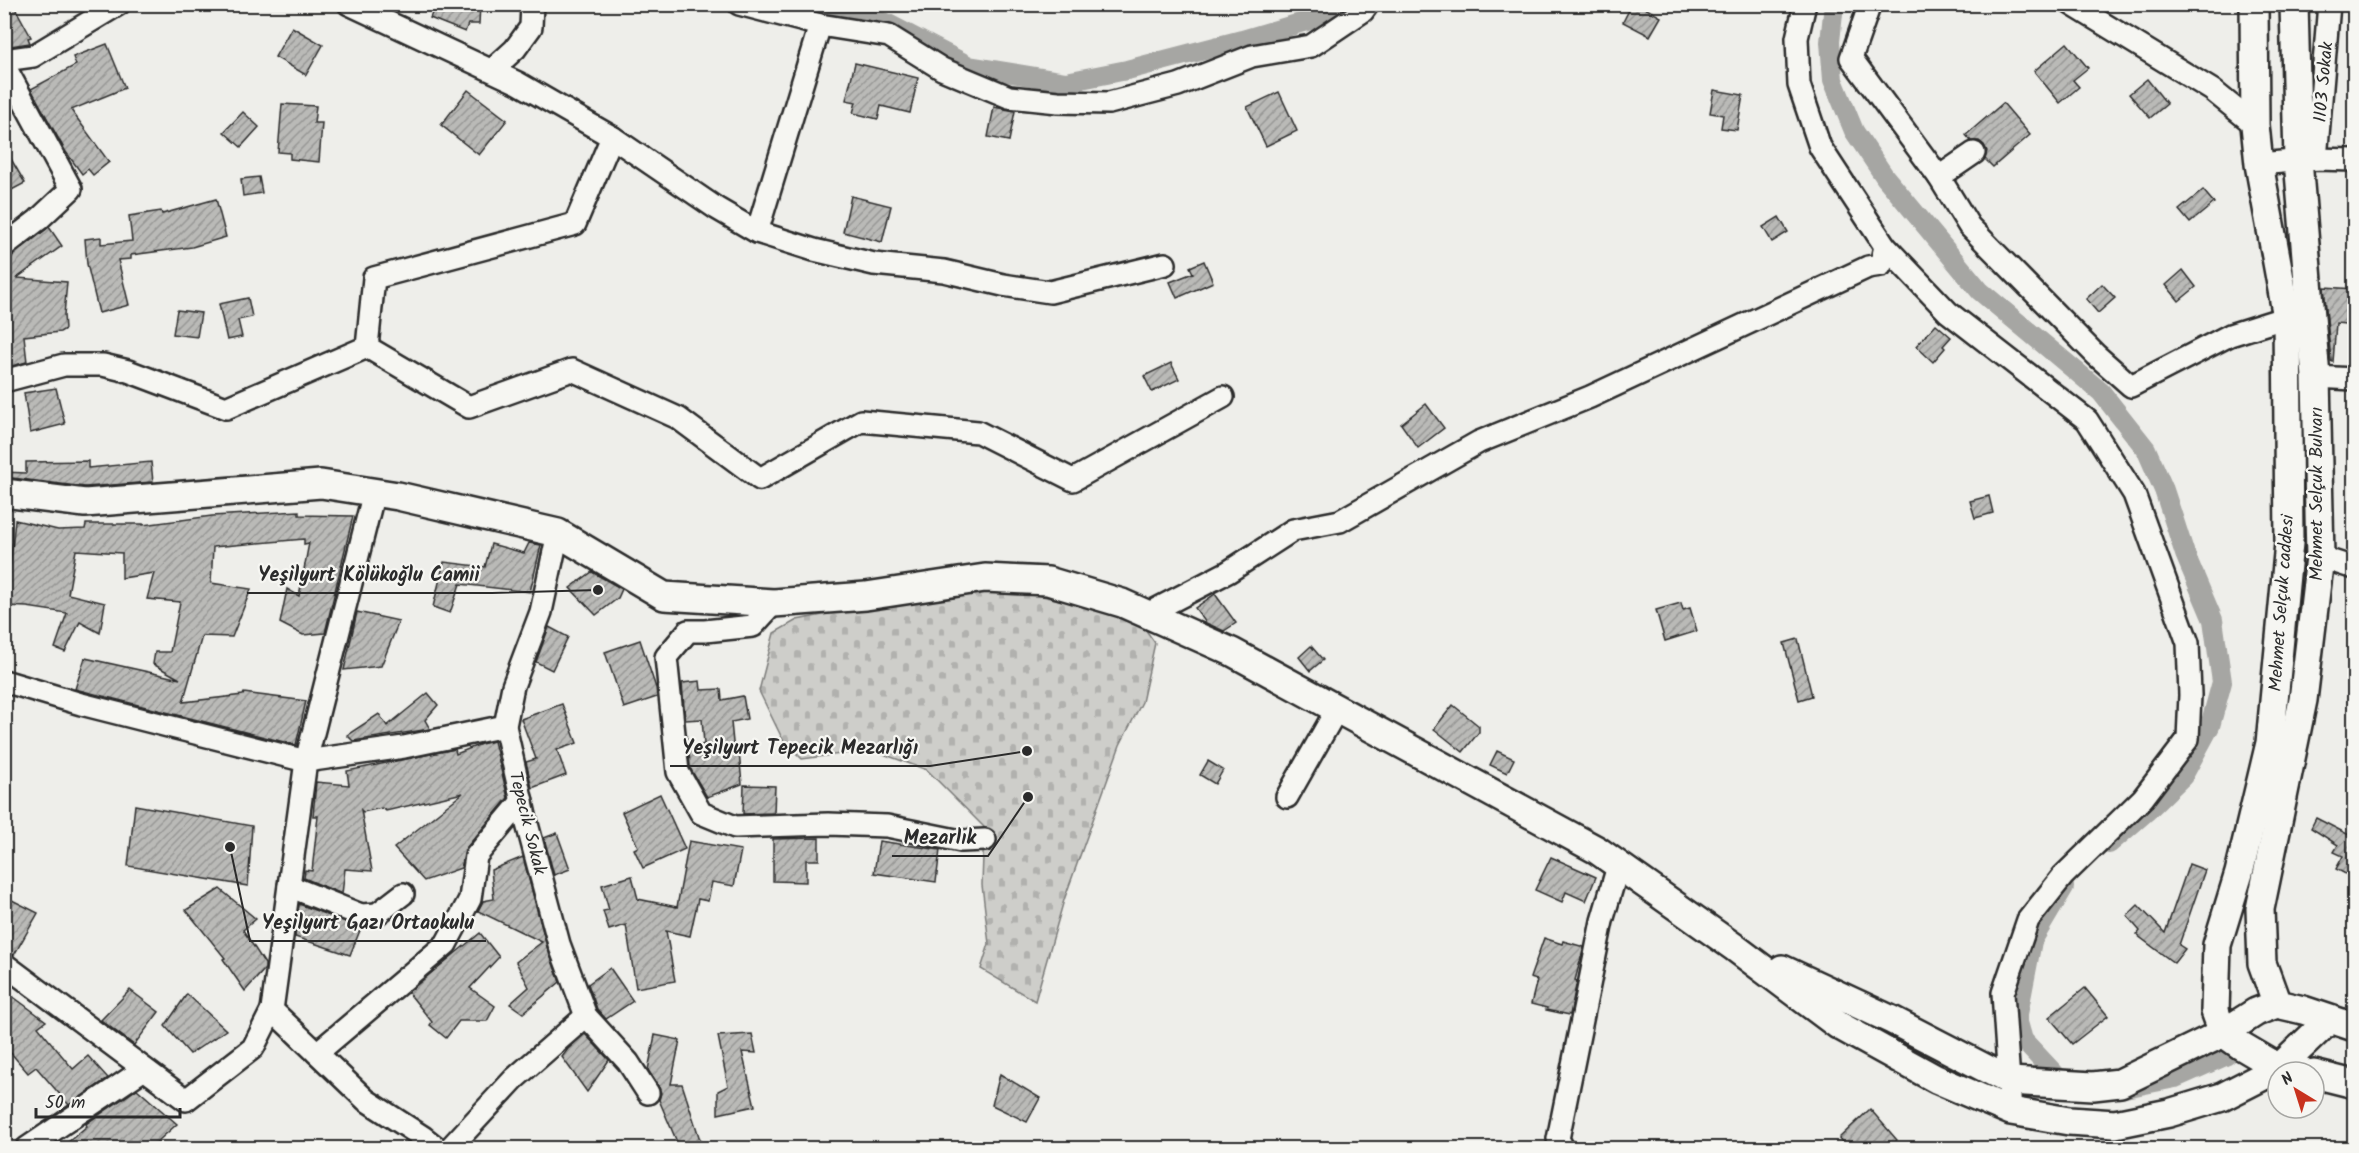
<svg xmlns="http://www.w3.org/2000/svg" width="2359" height="1153" font-family="Kalam,sans-serif">
	<style>
		.cemetery { fill: url(#cemetery-stones); stroke: #7c7c7a; stroke-width: 1.5 }
		.lines { fill: none; stroke-linecap: round; stroke-linejoin: round }
		.canal { stroke: #a6a6a3; stroke-width: 20 }
		.building { fill: url(#building-hatch); stroke: #2b2b2b; stroke-width: 1.5 }
		.minor-casing { stroke: #2b2b2b; stroke-width: 26 }
		.major-casing { stroke: #2b2b2b; stroke-width: 32 }
		.minor { stroke: #f6f6f2; stroke-width: 21 }
		.major { stroke: #f6f6f2; stroke-width: 27 }
		.labels { text-anchor: middle; stroke-width: 4.5; stroke-linejoin: round; paint-order: stroke }
		.street-label { font-size: 18px; fill: #2b2b2b; stroke: #f6f6f2 }
		.leader { fill: none; stroke: #2b2b2b; stroke-width: 2 }
		.callout-dot { fill: #2b2b2b; stroke: #f6f6f2; stroke-width: 2 }
		.callout-label { font-size: 20px; text-anchor: middle; font-weight: bold; fill: #2b2b2b; stroke: #f6f6f2; stroke-width: 4.5; stroke-linejoin: round; paint-order: stroke }
	</style>
	<defs>
		<pattern id="cemetery-stones" width="16" height="16" patternUnits="userSpaceOnUse" patternTransform="scale(1.5)"><rect width="16" height="16" fill="#cececa"/><path d="M2 7V4a2 2 0 0 1 4 0v3zM10 15v-3a2 2 0 0 1 4 0v3z" fill="#b1b1ae"/></pattern>
		<pattern id="building-hatch" width="6" height="6" patternUnits="userSpaceOnUse" patternTransform="scale(1.5)"><rect width="6" height="6" fill="#babab7"/><path d="M-1 1l2-2M0 6l6-6M5 7l2-2" fill="none" stroke="#979795"/></pattern>
	</defs>
	<rect width="100%" height="100%" fill="#eeeeea"/>
	<filter id="ink" filterUnits="userSpaceOnUse"><feTurbulence type="fractalNoise" baseFrequency=".0167" numOctaves="2"/><feDisplacementMap in="SourceGraphic" scale="12" xChannelSelector="R" yChannelSelector="G"/><feConvolveMatrix kernelMatrix="1 2 1 2 8 2 1 2 1" color-interpolation-filters="sRGB"/></filter>
	<g filter="url(#ink)">
		<polygon class="cemetery" points="944,591 1029,593 1117,613 1143,626 1155,643 1142,702 1120,745 1064,900 1035,1001 981,969 989,944 982,885 984,827 927,770 872,750 802,759 783,740 759,691 774,633 797,620"/>
		<g class="lines">
			<g class="canal">
				<polyline points="831,4 888,24 969,66 1066,82 1127,70 1242,40 1324,16 1338,4"/>
				<polyline points="1834,4 1830,42 1833,80 1854,131 1885,177 1980,291 2101,392 2146,449 2164,490 2185,554 2213,620 2222,682 2210,726 2183,776 2146,812 2109,844"/>
				<polyline points="2064,887 2032,941 2017,1019 2023,1040 2069,1089"/>
				<polyline points="2125,1088 2175,1078 2227,1055"/>
			</g>
		</g>
		<g class="building">
			<polygon points="4,4 13,4 31,37 28,38 30,43 4,47"/>
			<polygon points="436,4 480,4 479,24 468,24 465,32 430,18"/>
			<polygon points="1632,4 1638,4 1661,17 1650,36 1623,22"/>
			<polygon points="292,27 323,45 306,75 275,57"/>
			<polygon points="2067,43 2088,68 2073,80 2079,87 2060,103 2034,71"/>
			<polygon points="107,44 125,88 71,110 109,162 93,175 88,169 82,174 66,152 31,89 76,65 73,57"/>
			<polygon points="855,63 918,78 910,113 881,106 878,119 853,113 856,102 846,100"/>
			<polygon points="2147,79 2167,104 2150,118 2129,94"/>
			<polygon points="468,90 507,120 479,155 441,125"/>
			<polygon points="1714,90 1743,95 1737,130 1721,128 1723,115 1710,113"/>
			<polygon points="1279,92 1297,131 1266,146 1247,107"/>
			<polygon points="2003,103 2030,135 1993,167 1985,159 1987,151 1984,145 1979,141 1971,141 1966,135"/>
			<polygon points="282,104 316,106 314,123 322,123 319,162 290,159 290,153 278,152"/>
			<polygon points="994,107 1015,111 1009,141 988,137"/>
			<polygon points="243,112 259,127 241,147 224,132"/>
			<polygon points="4,147 25,183 4,194"/>
			<polygon points="259,177 262,193 243,196 241,179"/>
			<polygon points="2203,190 2214,203 2190,223 2179,210"/>
			<polygon points="851,196 891,206 882,242 843,232"/>
			<polygon points="216,199 226,237 192,247 131,255 131,259 118,260 129,305 99,313 87,264 85,239 101,237 101,244 132,241 129,216 161,211 162,214"/>
			<polygon points="1779,217 1788,232 1772,242 1763,227"/>
			<polygon points="49,227 62,246 17,278 67,282 64,315 65,329 60,332 24,336 27,362 4,368 4,259 12,256"/>
			<polygon points="1204,261 1213,282 1177,298 1170,282 1193,273 1190,267"/>
			<polygon points="2183,270 2196,287 2179,301 2166,285"/>
			<polygon points="2102,284 2115,298 2098,313 2086,299"/>
			<polygon points="2324,287 2355,289 2355,325 2336,323 2333,362 2331,361"/>
			<polygon points="248,298 252,317 238,320 242,337 227,340 219,304"/>
			<polygon points="177,310 201,313 197,337 173,334"/>
			<polygon points="1936,324 1951,337 1943,346 1945,348 1933,362 1916,346"/>
			<polygon points="1171,363 1179,379 1152,392 1144,376"/>
			<polygon points="56,388 65,424 30,433 24,393"/>
			<polygon points="1426,404 1444,428 1418,448 1401,424"/>
			<polygon points="88,461 88,468 151,462 153,482 85,487 4,477 4,472 26,473 26,462"/>
			<polygon points="1989,496 1993,513 1975,518 1970,501"/>
			<polygon points="299,511 299,515 353,516 325,633 303,635 280,623 287,589 299,596 309,543 304,544 304,539 213,547 211,583 251,589 232,637 202,636 183,702 243,695 244,693 306,701 296,745 75,689 85,658 180,679 153,664 155,652 170,652 180,602 147,599 154,573 122,578 122,553 76,550 68,594 105,603 100,633 80,622 65,652 55,648 67,613 27,607 6,606 15,520 58,530 85,529 86,524 143,524 143,525 212,516"/>
			<polygon points="529,543 541,545 530,592 460,584 450,613 433,607 444,562 485,567 491,544 524,553"/>
			<polygon points="592,572 622,589 618,598 596,615 570,588"/>
			<polygon points="1215,594 1236,623 1224,631 1206,623 1195,608"/>
			<polygon points="1681,603 1683,610 1690,608 1697,631 1665,641 1656,610"/>
			<polygon points="357,612 399,621 381,666 344,670"/>
			<polygon points="549,627 568,637 552,670 536,662"/>
			<polygon points="1798,639 1812,696 1799,700 1784,643"/>
			<polygon points="640,640 656,688 657,697 624,708 605,652"/>
			<polygon points="1311,646 1323,660 1310,671 1299,657"/>
			<polygon points="700,681 701,690 721,689 722,700 743,696 747,719 731,722 734,753 739,752 742,784 707,797 690,768 689,750 704,744 702,719 685,720 682,683"/>
			<polygon points="428,693 438,705 425,720 430,729 353,741 347,735 379,714 387,726"/>
			<polygon points="562,704 577,743 557,750 566,775 532,788 526,762 536,759 521,719"/>
			<polygon points="1453,705 1479,726 1479,732 1463,752 1434,729"/>
			<polygon points="494,741 508,798 466,848 461,868 424,881 394,848 463,793 386,811 382,808 363,812 361,810 372,871 345,869 342,894 304,878 305,870 312,871 318,816 313,816 316,782 349,785 347,771 455,749 456,754 481,744"/>
			<polygon points="1497,751 1514,759 1507,773 1490,765"/>
			<polygon points="1208,761 1223,770 1215,784 1200,775"/>
			<polygon points="744,785 775,786 774,813 743,814"/>
			<polygon points="660,794 685,849 643,868 634,849 638,847 622,812"/>
			<polygon points="135,805 252,826 248,886 128,866"/>
			<polygon points="2316,818 2353,837 2355,833 2355,879 2336,869 2343,856 2334,852 2338,845 2311,828"/>
			<polygon points="557,833 570,869 554,875 544,838"/>
			<polygon points="819,838 819,860 806,860 806,882 773,881 773,839"/>
			<polygon points="689,841 741,850 734,886 712,882 708,901 698,899 690,936 666,931 675,981 636,988 626,925 609,930 603,911 609,910 602,885 632,876 638,899 677,907"/>
			<polygon points="879,841 940,850 936,882 874,873"/>
			<polygon points="523,857 547,947 560,982 523,1013 510,1004 529,987 516,962 542,942 478,911 483,901 494,899 491,870"/>
			<polygon points="1551,857 1596,877 1586,901 1566,892 1562,902 1535,890"/>
			<polygon points="2189,864 2205,870 2179,945 2185,949 2174,963 2137,935 2140,931 2127,916 2138,905 2165,933"/>
			<polygon points="220,889 256,919 243,930 265,964 265,969 245,991 223,959 225,958 186,910"/>
			<polygon points="4,896 38,913 14,955 4,951"/>
			<polygon points="299,904 361,928 350,955 295,937"/>
			<polygon points="480,933 499,957 470,988 495,1006 487,1021 459,1021 446,1038 430,1025 432,1022 408,992"/>
			<polygon points="1544,938 1562,944 1563,941 1584,947 1575,980 1577,981 1570,1015 1546,1010 1547,1008 1531,1004 1537,980 1530,978"/>
			<polygon points="610,968 633,1001 606,1019 597,1009 588,984"/>
			<polygon points="2085,988 2108,1016 2072,1044 2049,1017"/>
			<polygon points="4,990 46,1021 38,1027 73,1069 88,1056 108,1078 69,1105 36,1067 28,1073 4,1045"/>
			<polygon points="130,990 159,1012 134,1045 101,1020"/>
			<polygon points="187,994 226,1030 190,1054 165,1026"/>
			<polygon points="585,1034 609,1060 587,1092 562,1057 568,1049"/>
			<polygon points="752,1034 756,1053 742,1052 755,1106 718,1114 718,1091 728,1086 718,1036"/>
			<polygon points="655,1035 680,1040 671,1084 682,1084 703,1149 680,1149 659,1100 661,1093 659,1087 648,1070"/>
			<polygon points="1000,1074 1040,1098 1027,1122 992,1105"/>
			<polygon points="137,1089 177,1124 149,1149 60,1149 87,1126 86,1124"/>
			<polygon points="1870,1109 1897,1140 1889,1149 1847,1149 1839,1138"/>
		</g>
		<g class="lines">
			<defs>
				<g id="minor">
					<polyline points="349,4 518,83 612,137 716,208 757,232 814,250 874,264 944,271 1003,285 1050,292 1165,264"/>
					<polyline points="739,4 820,25 889,36 942,69 1009,97 1058,102 1109,103 1178,85 1252,56 1311,46 1363,11 1368,4"/>
					<polyline points="1805,4 1797,38 1799,85 1820,147 1885,246 1948,312 2087,420 2134,494 2188,643 2190,695 2188,739 2143,798 2063,876 2028,920 2003,993 2011,1111"/>
					<polyline points="1870,4 1851,58 1939,177"/>
					<polyline points="2071,4 2212,90 2255,125"/>
					<polyline points="4,60 33,56 119,4"/>
					<polyline points="4,65 71,189 38,220 4,246"/>
					<polyline points="492,70 515,49 531,27 532,4"/>
					<polyline points="1974,153 1939,177 1969,226 2096,355 2131,386 2230,335 2287,317"/>
					<polyline points="2316,159 2329,4"/>
					<polyline points="2259,164 2316,159 2354,160"/>
					<polyline points="757,232 820,25"/>
					<polyline points="367,347 469,407 572,370 678,418 760,479 861,421 978,432 1073,480 1223,397"/>
					<polyline points="2316,377 2354,379"/>
					<polyline points="4,381 64,365 103,365 128,371 226,408 367,347 374,278 575,224 612,137"/>
					<polyline points="558,533 541,612 513,686 505,726 526,820 559,944 586,1016 628,1062 648,1093"/>
					<polyline points="2320,557 2354,568"/>
					<polyline points="774,603 753,626 705,631 688,631 666,657 678,772 701,813 735,827 828,824 887,826 961,841 985,840"/>
					<polyline points="1147,614 1228,572 1293,530 1340,521 1479,442 1590,397 1868,267 1881,265 1885,246"/>
					<polyline points="4,681 81,704 306,761 404,747 505,726"/>
					<polyline points="1287,797 1337,709"/>
					<polyline points="289,886 361,915 377,914 403,894"/>
					<polyline points="4,964 186,1100 253,1048 272,1010 306,761 374,492"/>
					<polyline points="272,1010 366,1100 423,1137 437,1148"/>
					<polyline points="317,1053 446,944 470,899 476,856 522,801"/>
					<polyline points="27,1148 144,1069"/>
					<polyline points="450,1148 514,1079 586,1016"/>
					<polyline points="1563,1148 1558,1139 1602,921 1619,863"/>
				</g>
				<g id="major">
					<polyline points="2254,4 2255,125 2259,164 2287,317 2289,543 2270,743 2239,873 2217,945 2215,1011 2223,1033 2240,1045 2279,1068 2302,1072"/>
					<polyline points="2294,4 2298,160 2316,377 2320,557 2303,700 2260,909 2262,963 2277,1004 2303,1010 2354,1027"/>
					<polyline points="4,493 85,503 321,484 398,496 558,533 664,596 774,603 866,596 985,578 1048,581 1122,603 1232,652 1597,850 1734,947 1838,1025 1936,1079 2011,1111 2069,1121 2115,1124 2169,1113 2222,1097 2279,1068 2329,1020"/>
					<polyline points="1782,969 1892,1020 2010,1081 2093,1086 2120,1083 2223,1033 2256,1012 2277,1004"/>
					<polyline points="2314,1074 2354,1084"/>
				</g>
			</defs>
			<use href="#minor" class="minor-casing"/>
			<use href="#major" class="major-casing"/>
			<use href="#minor" class="minor"/>
			<use href="#major" class="major"/>
		</g>
	</g>
	<g class="labels">
		<g class="street-label">
			<text transform="translate(2323 82) rotate(-85)" y="6">1103 Sokak</text>
			<text transform="translate(2316 494) rotate(-90)" y="6">Mehmet Selçuk Bulvarı</text>
			<text transform="translate(2281 603) rotate(-86)" y="6">Mehmet Selçuk caddesi</text>
			<text transform="translate(528 823) rotate(76)" y="6">Tepecik Sokak</text>
		</g>
	</g>
	<path class="leader" d="M598 590L492 593H247M1027 751L930 766H670M1028 797L988 856H892M230 847L250 941H486"/>
	<g class="callout-dot">
		<circle cx="598" cy="590" r="6"/>
		<circle cx="1027" cy="751" r="6"/>
		<circle cx="1028" cy="797" r="6"/>
		<circle cx="230" cy="847" r="6"/>
	</g>
	<g class="callout-label">
		<text x="369" y="581">Yeşilyurt Kölükoğlu Camii</text>
		<text x="800" y="754">Yeşilyurt Tepecik Mezarlığı</text>
		<text x="940" y="844">Mezarlık</text>
		<text x="368" y="929">Yeşilyurt Gazı Ortaokulu</text>
	</g>
	<rect width="2359" height="1153" fill="none" stroke="#f6f6f2" stroke-width="24"/>
	<rect x="12" y="12" width="2335" height="1129" fill="none" stroke="#2b2b2b" stroke-width="2" filter="url(#ink)"/>
	<g transform="translate(2296 1090) rotate(322)"><circle r="28" fill="#f6f6f2" stroke="#a5a5a2" stroke-width="1.5"/>
	<path d="M0-4.5L10 22L0 15L-10 22Z" fill="#c8321e"/>
	<text y="-9" font-size="16" font-weight="bold" text-anchor="middle" fill="#2b2b2b">N</text>
	</g>
	<path d="M36 1108v9h144v-9" fill="none" stroke="#2b2b2b" stroke-width="3"/>
	<text x="45" y="1108" font-size="18" fill="#2b2b2b" stroke="#f6f6f2" stroke-width="4.5" paint-order="stroke">50 m</text>
</svg>
